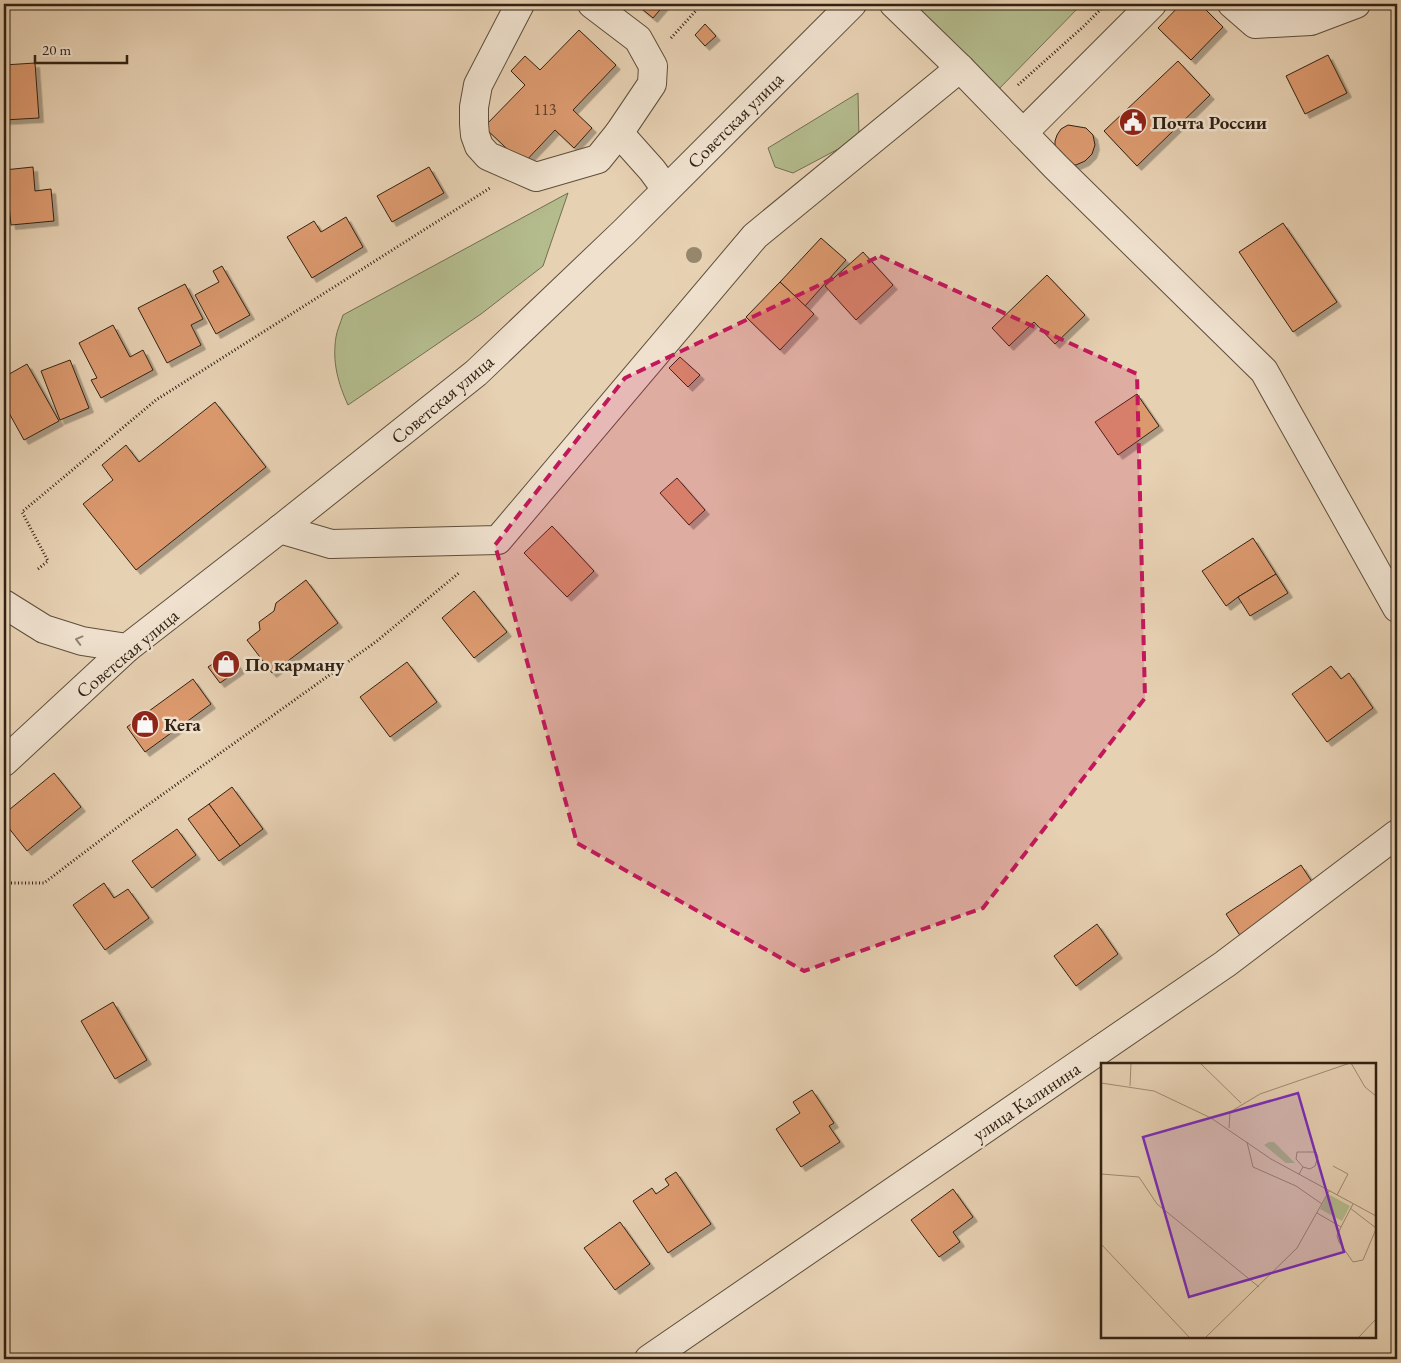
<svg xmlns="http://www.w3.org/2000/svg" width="1401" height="1363" font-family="'EB Garamond',serif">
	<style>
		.green { fill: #b4bc8e; stroke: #726f50 }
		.building { fill: #dc996e; stroke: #312213; filter: url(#shadow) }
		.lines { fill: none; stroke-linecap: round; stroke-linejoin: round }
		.minor-casing { stroke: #5e4e3b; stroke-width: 30 }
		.path { stroke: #312213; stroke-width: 3; stroke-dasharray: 1 2.5; stroke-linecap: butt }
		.minor { stroke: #efe1ce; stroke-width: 28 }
		.tree { fill: #95866c }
		.oneway { stroke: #908270 }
		.marked { fill: #c2185b; fill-opacity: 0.2; stroke: #c2185b; stroke-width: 4; stroke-dasharray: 10 6; stroke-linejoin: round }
		.labels { text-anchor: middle; stroke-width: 5; stroke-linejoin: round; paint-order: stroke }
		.number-label { font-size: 16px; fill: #5c402a }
		.street-label { font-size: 19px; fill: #312213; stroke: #efe1ce }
		.poi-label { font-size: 19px; font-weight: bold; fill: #312213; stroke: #efe1ce; text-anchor: start }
		.inset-road { fill: none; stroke: #9e8b73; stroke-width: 1 }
		.view { fill: #7b2cbf; fill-opacity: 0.15; stroke: #7b2cbf; stroke-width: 2.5 }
		.inset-edge { fill: none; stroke: #312213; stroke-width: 2.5 }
	</style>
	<defs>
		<filter id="shadow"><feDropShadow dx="4.5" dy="4.5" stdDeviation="0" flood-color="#0004"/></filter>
	</defs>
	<rect width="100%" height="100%" fill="#e7d1b3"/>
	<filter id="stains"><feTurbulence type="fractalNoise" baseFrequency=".004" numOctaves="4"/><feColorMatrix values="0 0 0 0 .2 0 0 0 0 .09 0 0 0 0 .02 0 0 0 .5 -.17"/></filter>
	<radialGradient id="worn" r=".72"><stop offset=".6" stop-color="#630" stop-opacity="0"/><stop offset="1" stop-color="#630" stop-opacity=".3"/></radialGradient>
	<g class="green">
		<polygon points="901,4 1082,4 994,94"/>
		<polygon points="858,93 859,138 793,173 775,167 768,148"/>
		<path d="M 568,193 L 543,266 L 481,314 L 348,405 C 338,383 332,362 336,337 C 337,330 341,322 343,315 Z"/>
	</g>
	<g class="building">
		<polygon points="636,4 665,4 653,18"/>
		<polygon points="1181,4 1200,4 1223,27 1191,60 1158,28"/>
		<polygon points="1245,4 1277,4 1260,20"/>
		<polygon points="705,24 716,36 705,46 695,35"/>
		<polygon points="579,30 616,65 573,110 592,128 574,148 555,130 523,164 484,127 525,85 511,71 525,56 540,70"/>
		<polygon points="1328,55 1347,93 1305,114 1286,76"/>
		<polygon points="1178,61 1210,95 1137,166 1104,131"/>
		<polygon points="35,63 39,118 4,120 4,65"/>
		<polygon points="1068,125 1086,128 1093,135 1095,145 1092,154 1085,161 1076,165 1069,164 1055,149 1055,141 1057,135 1061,129"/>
		<polygon points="33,167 35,191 51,189 54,221 11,225 9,205 4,205 4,170"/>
		<polygon points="429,167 444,193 392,222 377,196"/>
		<polygon points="346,217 363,247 312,278 287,237 314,221 321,232"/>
		<polygon points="1283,223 1337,302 1293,332 1239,252"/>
		<polygon points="821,238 846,260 805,306 780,282"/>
		<polygon points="863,252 893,285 856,320 825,286"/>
		<polygon points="222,266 250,315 216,334 195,295 219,282 213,271"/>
		<polygon points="1047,275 1085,315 1055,344 1034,322 1009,346 992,328"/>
		<polygon points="780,282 814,314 780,350 746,317"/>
		<polygon points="185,284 203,319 191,325 201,345 167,363 138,308"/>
		<polygon points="113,325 130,357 143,350 153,370 101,398 91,380 97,378 79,343"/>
		<polygon points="680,357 700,375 688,387 669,368"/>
		<polygon points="70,360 89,408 60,420 41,371"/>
		<polygon points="27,364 59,421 24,440 4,404 4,377"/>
		<polygon points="1137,394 1159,426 1118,455 1095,422"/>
		<polygon points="215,402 266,467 136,570 83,504 113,480 102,465 126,445 139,462"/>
		<polygon points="677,478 705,510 689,525 660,493"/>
		<polygon points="552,526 594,571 567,597 524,553"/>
		<polygon points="1253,538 1276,574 1238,597 1226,606 1202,571"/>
		<polygon points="1276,574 1288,593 1250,616 1238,597"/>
		<polygon points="306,580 338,623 272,673 247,640 260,630 259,622 274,611 276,603"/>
		<polygon points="474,591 507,632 474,658 442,618"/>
		<polygon points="229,653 240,669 220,683 208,667"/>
		<polygon points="407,662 437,702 390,737 360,697"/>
		<polygon points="1331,666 1341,679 1349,673 1373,708 1327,742 1292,694"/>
		<polygon points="193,679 211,704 145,752 127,727"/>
		<polygon points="54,773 81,807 27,851 4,822 4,814"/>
		<polygon points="232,787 263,829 240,846 209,804"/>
		<polygon points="209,804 240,846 219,861 188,819"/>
		<polygon points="177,829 196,855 152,888 132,861"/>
		<polygon points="1301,865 1318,891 1243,940 1226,914"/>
		<polygon points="104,883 114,898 128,889 149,918 105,950 73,905"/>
		<polygon points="1097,924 1118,954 1076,986 1054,956"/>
		<polygon points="113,1002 147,1060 115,1079 81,1021"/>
		<polygon points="812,1090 834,1123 829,1126 840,1142 801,1167 776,1129 800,1113 793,1102"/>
		<polygon points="676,1172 711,1224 668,1253 633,1201 652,1188 656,1194 669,1185 665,1179"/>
		<polygon points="953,1189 973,1217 953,1232 960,1242 939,1257 911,1220"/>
		<polygon points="620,1222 650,1264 615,1290 584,1248"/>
	</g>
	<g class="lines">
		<defs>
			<g id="minor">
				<polyline points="520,4 478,85 474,107 474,124 475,135 479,146 488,156 536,177 598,159 619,133 652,84 653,66 638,39 592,4"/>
				<polyline points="894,4 960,68 1056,167 1264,371 1397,608"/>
				<polyline points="1232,4 1255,24 1311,21 1356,4"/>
				<polyline points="619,133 652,170 666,189"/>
				<polyline points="1023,133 1152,4"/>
				<polyline points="280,529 331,544 498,540 755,236 960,68"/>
				<polyline points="4,604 44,629 82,641 127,648"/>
				<polyline points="4,762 127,648 280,529 476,373 624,232 852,4"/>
				<polyline points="649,1359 1225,964 1397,834"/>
			</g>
		</defs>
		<use href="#minor" class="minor-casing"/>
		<g class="path">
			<polyline points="671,38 702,4"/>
			<polyline points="1018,85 1084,26 1106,4"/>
			<polyline points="38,569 48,561 22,512 156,400 490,188"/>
			<polyline points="4,883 44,883 131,817 377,641 460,572"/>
		</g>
		<use href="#minor" class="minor"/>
	</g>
	<circle class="tree" cx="694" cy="255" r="8"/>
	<defs><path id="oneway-chevron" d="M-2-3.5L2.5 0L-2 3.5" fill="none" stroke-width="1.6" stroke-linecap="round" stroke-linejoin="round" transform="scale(1.25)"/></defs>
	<use class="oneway" href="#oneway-chevron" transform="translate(79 640) rotate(-165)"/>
	<path class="marked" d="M 880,256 L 1137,374 L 1145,698 L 983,908 L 804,971 L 577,843 L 495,545 L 625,378 Z"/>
	<defs>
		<symbol id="civic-disc" viewBox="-11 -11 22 22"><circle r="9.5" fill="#8f2418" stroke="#efe1ce"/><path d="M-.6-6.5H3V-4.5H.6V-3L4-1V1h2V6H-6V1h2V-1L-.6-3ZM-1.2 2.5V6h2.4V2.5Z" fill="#fff"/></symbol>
		<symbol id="shop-disc" viewBox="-11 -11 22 22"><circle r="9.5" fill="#8f2418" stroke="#efe1ce"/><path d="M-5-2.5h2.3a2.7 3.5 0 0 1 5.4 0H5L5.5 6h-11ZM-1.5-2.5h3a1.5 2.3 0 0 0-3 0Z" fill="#fff"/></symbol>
	</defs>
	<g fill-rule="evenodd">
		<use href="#civic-disc" x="1117" y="106" width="32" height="32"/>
		<use href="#shop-disc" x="210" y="648" width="32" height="32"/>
		<use href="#shop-disc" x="129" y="708" width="32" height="32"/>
	</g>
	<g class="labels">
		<g class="number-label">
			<text x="545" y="115">113</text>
		</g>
		<g class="street-label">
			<text transform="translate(735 120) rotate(-45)" y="7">Советская улица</text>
			<text transform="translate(442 399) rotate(-40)" y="7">Советская улица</text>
			<text transform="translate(127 653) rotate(-40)" y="7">Советская улица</text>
			<text transform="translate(1026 1101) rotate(-34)" y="7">улица Калинина</text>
		</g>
		<g class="poi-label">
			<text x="1152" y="129">Почта России</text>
			<text x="245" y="671">По карману</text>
			<text x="164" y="731">Кега</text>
		</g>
	</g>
	<g transform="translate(1101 1063)">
		<rect width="275" height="275" fill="#e7d1b3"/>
		<path d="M 168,79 L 173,79 L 194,100 L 185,100 L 163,82 ZM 227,131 L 249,143 L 241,158 L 219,146 Z" fill="#b4bc8e"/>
		<path class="inset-road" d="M 99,0 L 140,40M 250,0 L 264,24 L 275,33M 0,20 L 53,28 L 110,55 L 129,49 L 159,31 L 249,0M 29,23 L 30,0M 110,55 L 170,96 L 275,153M 128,65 L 129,49M 146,79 L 152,104 L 195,123 L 221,141M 232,103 L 247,111 L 236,132M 0,111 L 38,114 L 56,141 L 158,224M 198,111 L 202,104 L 209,106 L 214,103 L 217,94 L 215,89 L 196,89 L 195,96 L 202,104M 249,145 L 275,165M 216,150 L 240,164 L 252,141M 240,164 L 236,173 L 238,179 L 252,199 L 262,197 L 275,166M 0,181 L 89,275M 104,275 L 196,185 L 228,128M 257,275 L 275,256"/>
		<path class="view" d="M 197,30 L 243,189 L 88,234 L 42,74 Z"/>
		<rect width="275" height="275" class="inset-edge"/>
	</g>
	<rect width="1401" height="1363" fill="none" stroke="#e7d1b3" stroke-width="20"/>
	<rect x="5" y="5" width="1391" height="1353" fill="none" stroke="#312213" stroke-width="2.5"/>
	<rect x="10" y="10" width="1381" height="1343" fill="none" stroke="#312213"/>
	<path d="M35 55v8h92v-8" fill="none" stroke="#312213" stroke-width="2.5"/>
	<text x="42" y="55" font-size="15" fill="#312213" stroke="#efe1ce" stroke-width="4" paint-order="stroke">20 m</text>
	<rect width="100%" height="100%" filter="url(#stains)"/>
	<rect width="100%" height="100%" fill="url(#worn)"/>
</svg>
